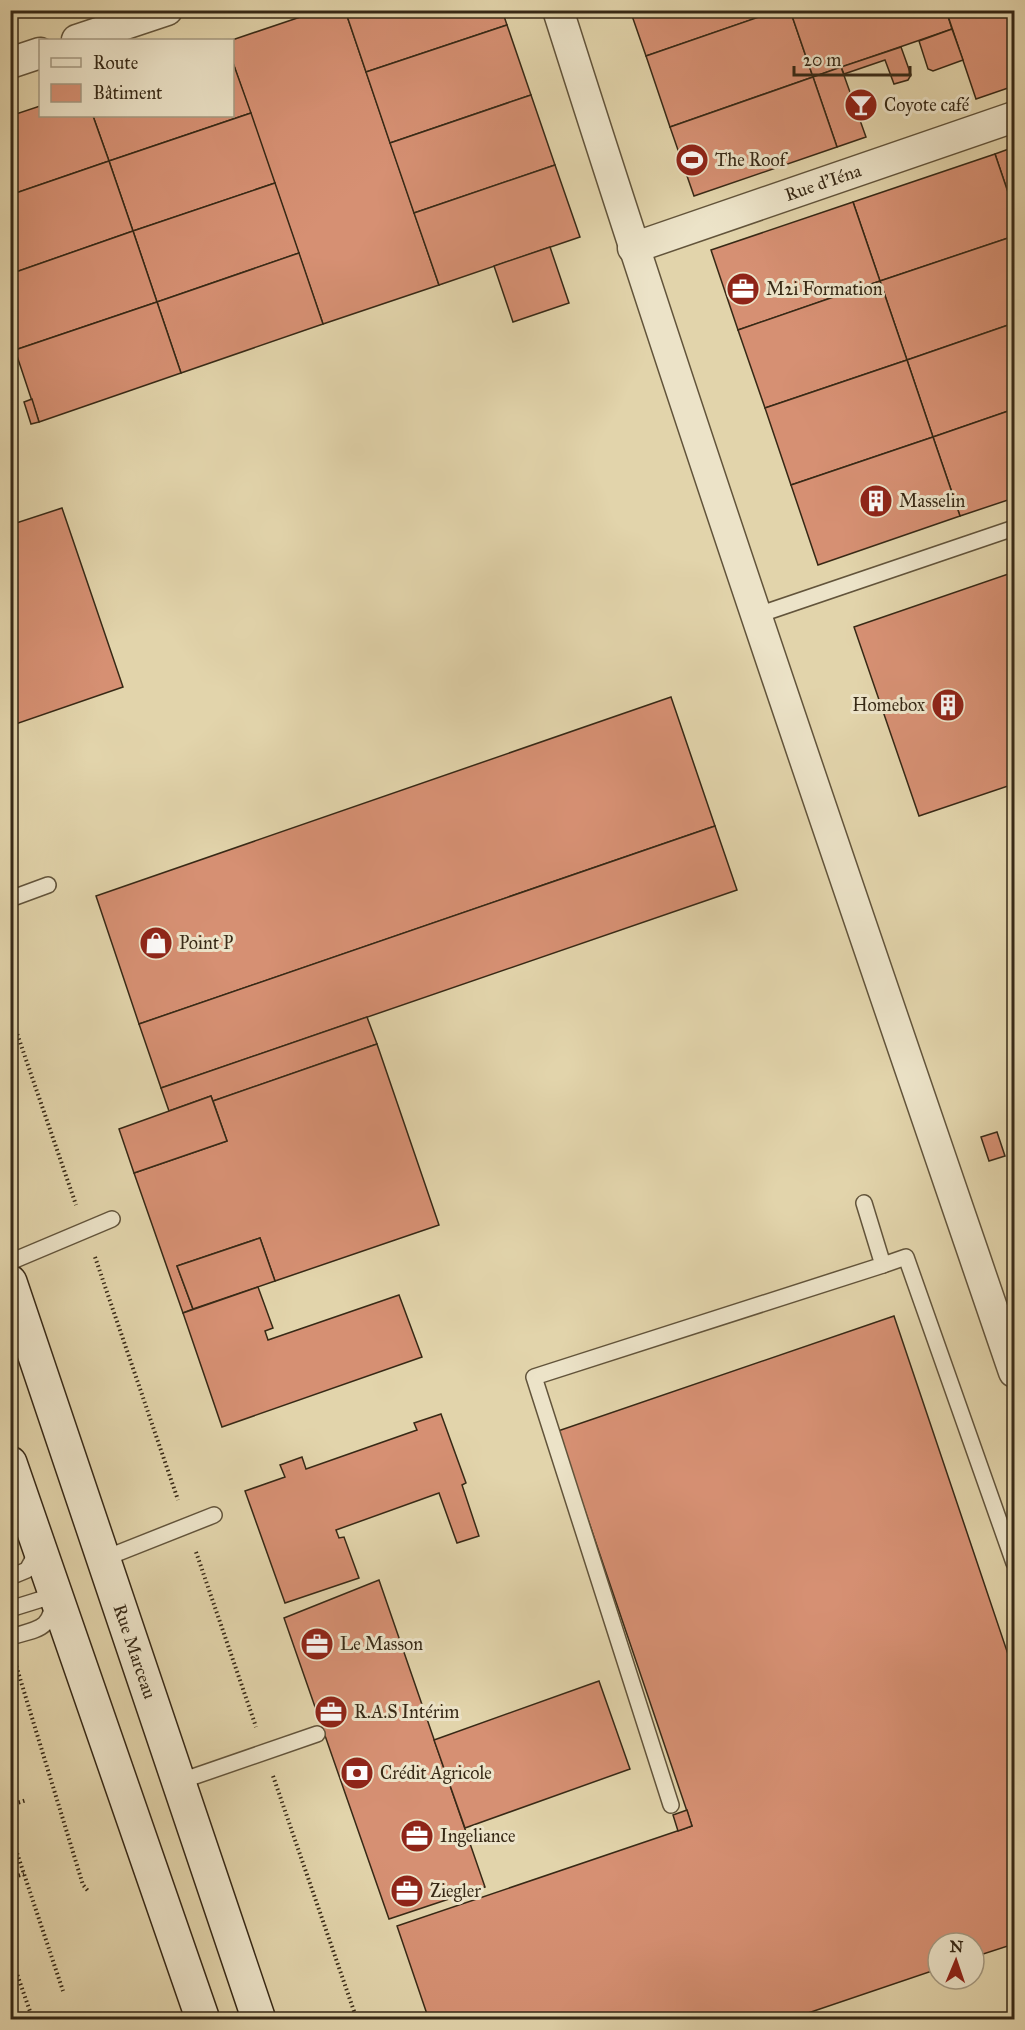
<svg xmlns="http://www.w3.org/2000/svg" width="1025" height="2030" font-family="'IM FELL Great Primer',serif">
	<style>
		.building { fill: #d69073; stroke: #372916; stroke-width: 1.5 }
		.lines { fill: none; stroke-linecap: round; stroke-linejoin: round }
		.service-casing { stroke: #62543b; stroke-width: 18 }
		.minor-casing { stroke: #62543b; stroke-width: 33 }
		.secondary-casing { stroke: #372916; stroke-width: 36 }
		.path { stroke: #372916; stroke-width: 4; stroke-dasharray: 1.5 3; stroke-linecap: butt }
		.service { stroke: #ece3c8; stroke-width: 15 }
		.minor { stroke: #ece3c8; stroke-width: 30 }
		.secondary { stroke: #ece3c8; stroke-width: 33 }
		.labels { text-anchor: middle; stroke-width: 6; stroke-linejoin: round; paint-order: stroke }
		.poi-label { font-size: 18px; fill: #372916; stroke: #ece3c8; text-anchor: start }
		.street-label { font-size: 18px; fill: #372916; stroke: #ece3c8 }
	</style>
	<rect width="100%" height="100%" fill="#e2d4ab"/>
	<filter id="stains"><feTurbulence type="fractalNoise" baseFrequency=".00333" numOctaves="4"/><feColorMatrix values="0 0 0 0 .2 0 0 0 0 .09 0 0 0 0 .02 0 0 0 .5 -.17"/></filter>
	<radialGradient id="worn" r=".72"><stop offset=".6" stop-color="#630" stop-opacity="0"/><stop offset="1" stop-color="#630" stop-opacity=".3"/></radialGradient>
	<g class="building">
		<polygon points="321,10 345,10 439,285 323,324 232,60 232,40"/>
		<polygon points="345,10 502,10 507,25 366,72"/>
		<polygon points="630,10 779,10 646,56"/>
		<polygon points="779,10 790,10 813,77 670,127 646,56"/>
		<polygon points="790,10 946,10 952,29 813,77"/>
		<polygon points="946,10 1014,10 1014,86 976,99"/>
		<polygon points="507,25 531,95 390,143 366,72"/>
		<polygon points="952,29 963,60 933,71 928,69 919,41"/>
		<polygon points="901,47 911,75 908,80 894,84 885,60 844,74 841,67"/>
		<polygon points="232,60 251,113 109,161 93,116 232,116"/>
		<polygon points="841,67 866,137 837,147 813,77"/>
		<polygon points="813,77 837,147 694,196 670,127"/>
		<polygon points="531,95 555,165 414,213 390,143"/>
		<polygon points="40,106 40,116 93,116 109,161 10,195 10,116"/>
		<polygon points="251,113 275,183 133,231 109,161"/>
		<polygon points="1014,147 1014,210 995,154"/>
		<polygon points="995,154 1014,210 1014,236 880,281 853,202"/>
		<polygon points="109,161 133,231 10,274 10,195"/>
		<polygon points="555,165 580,237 439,285 414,213"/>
		<polygon points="275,183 299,253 157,302 133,231"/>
		<polygon points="853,202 880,281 738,330 711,250"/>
		<polygon points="133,231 157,302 15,350 10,338 10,274"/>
		<polygon points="1014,236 1014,323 907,360 880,281"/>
		<polygon points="550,247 569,303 513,322 494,266"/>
		<polygon points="299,253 323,324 181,373 157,302"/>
		<polygon points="880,281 907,360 765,408 738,330"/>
		<polygon points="157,302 181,373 39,422 15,350"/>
		<polygon points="1014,323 1014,409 933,437 907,360"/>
		<polygon points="907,360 933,437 791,485 765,408"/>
		<polygon points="32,399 39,422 31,424 24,402"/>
		<polygon points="1014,409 1014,498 960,516 933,437"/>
		<polygon points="933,437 960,516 818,565 791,485"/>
		<polygon points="62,508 123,687 10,726 10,525"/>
		<polygon points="1014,572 1014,784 919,816 854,627"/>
		<polygon points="671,697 715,826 139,1024 96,896"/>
		<polygon points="715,826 737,890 161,1088 139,1024"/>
		<polygon points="367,1017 377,1044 213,1101 211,1096 169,1111 161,1088"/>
		<polygon points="377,1044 439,1225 275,1281 260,1238 177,1266 193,1309 183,1313 134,1173 227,1141 213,1101"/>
		<polygon points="211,1096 227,1141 134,1173 119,1129"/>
		<polygon points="997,1132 1005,1156 989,1161 981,1137"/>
		<polygon points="260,1238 275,1281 193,1309 177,1266"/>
		<polygon points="258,1287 273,1328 265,1331 268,1340 399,1295 422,1357 222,1427 183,1313"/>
		<polygon points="894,1316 1014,1672 1014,1944 974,1957 974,1943 938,1943 938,1969 808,2013 810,2020 429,2020 397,1926 692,1826 558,1431"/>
		<polygon points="441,1414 466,1483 462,1485 479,1536 457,1543 439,1493 336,1530 339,1538 344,1537 359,1578 285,1603 245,1491 285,1477 280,1465 302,1457 306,1469 417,1430 414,1423"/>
		<polygon points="379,1580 485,1887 389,1919 284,1618"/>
		<polygon points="599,1681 630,1769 465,1828 434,1740"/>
		<polygon points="687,1810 692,1826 678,1831 673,1815"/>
	</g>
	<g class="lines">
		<defs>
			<g id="service">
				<polyline points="755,616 1014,528"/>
				<polyline points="10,899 48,885"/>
				<polyline points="10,1262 112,1219"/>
				<polyline points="883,1265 906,1257 1014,1563"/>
				<polyline points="103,1559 214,1515"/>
				<polyline points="10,1577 27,1570 38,1550"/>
				<path d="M 10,1609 L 55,1595 C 50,1630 42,1628 10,1637"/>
				<polyline points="178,1782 317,1734"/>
				<polyline points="671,1805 534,1377 883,1265 864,1203"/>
			</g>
			<g id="minor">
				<path d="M 558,10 C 703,467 859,919 1014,1372"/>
				<polyline points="77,40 167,10"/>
				<polyline points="10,63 40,53"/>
				<path id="s1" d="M 633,248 L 1014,117"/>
			</g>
			<g id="secondary">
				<path id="s2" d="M 10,1282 L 259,2020"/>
				<polyline points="10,1463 203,2020"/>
			</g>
		</defs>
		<use href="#service" class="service-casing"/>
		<use href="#minor" class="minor-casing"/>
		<use href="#secondary" class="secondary-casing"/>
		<g class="path">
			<polyline points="10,1013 76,1205"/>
			<polyline points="95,1257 178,1500"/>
			<polyline points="196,1552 256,1727"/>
			<polyline points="15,1662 83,1885 89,1892"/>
			<polyline points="273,1776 357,2020"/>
			<polyline points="10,1805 27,1800"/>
			<polyline points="10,1832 63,1991"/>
			<polyline points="10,1878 24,1874"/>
			<polyline points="10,1954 33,2020"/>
		</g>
		<use href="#service" class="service"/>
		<use href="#minor" class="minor"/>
		<use href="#secondary" class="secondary"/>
	</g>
	<defs>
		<symbol id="bar-disc" viewBox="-11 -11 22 22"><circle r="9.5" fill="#8f2418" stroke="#ece3c8"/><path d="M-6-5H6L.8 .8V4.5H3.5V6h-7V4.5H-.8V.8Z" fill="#fff"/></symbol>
		<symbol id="stadium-disc" viewBox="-11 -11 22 22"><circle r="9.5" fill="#8f2418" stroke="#ece3c8"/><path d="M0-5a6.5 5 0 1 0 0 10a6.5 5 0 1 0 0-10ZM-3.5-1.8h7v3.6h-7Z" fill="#fff"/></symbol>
		<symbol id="office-disc" viewBox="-11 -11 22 22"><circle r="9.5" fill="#8f2418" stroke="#ece3c8"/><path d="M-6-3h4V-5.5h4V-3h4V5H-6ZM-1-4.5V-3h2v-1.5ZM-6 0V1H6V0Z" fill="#fff"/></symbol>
		<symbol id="building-disc" viewBox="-11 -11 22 22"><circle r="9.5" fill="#8f2418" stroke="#ece3c8"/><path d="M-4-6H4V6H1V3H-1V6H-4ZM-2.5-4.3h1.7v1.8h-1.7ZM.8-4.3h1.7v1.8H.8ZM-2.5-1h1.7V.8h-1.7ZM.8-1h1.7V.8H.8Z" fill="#fff"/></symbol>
		<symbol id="shop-disc" viewBox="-11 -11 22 22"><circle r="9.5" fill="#8f2418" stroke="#ece3c8"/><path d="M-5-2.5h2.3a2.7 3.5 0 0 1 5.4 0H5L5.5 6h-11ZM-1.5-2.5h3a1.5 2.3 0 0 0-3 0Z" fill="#fff"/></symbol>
		<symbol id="bank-disc" viewBox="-11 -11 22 22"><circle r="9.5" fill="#8f2418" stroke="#ece3c8"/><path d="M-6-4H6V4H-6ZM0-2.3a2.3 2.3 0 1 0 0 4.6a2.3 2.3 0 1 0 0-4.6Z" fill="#fff"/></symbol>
	</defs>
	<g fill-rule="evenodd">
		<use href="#bar-disc" x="842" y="86" width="38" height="38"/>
		<use href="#stadium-disc" x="673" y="141" width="38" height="38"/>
		<use href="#office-disc" x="724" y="270" width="38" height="38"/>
		<use href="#building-disc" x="857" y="482" width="38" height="38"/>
		<use href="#building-disc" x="929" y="686" width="38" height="38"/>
		<use href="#shop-disc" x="137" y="924" width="38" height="38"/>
		<use href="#office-disc" x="298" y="1625" width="38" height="38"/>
		<use href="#office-disc" x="312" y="1693" width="38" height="38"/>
		<use href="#bank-disc" x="338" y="1754" width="38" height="38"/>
		<use href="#office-disc" x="398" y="1817" width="38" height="38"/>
		<use href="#office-disc" x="388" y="1872" width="38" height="38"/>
	</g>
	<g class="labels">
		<g class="poi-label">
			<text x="884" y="111">Coyote café</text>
			<text x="715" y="166">The Roof</text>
			<text x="766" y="295">M2i Formation</text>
			<text x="899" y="507">Masselin</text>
			<text x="925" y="711" text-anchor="end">Homebox</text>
			<text x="179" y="949">Point P</text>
			<text x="340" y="1650">Le Masson</text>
			<text x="354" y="1718">R.A.S Intérim</text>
			<text x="380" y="1779">Crédit Agricole</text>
			<text x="440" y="1842">Ingeliance</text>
			<text x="430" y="1897">Ziegler</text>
		</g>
		<g class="street-label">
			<text dy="6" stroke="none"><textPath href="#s1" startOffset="201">Rue d'Iéna</textPath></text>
			<text dy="6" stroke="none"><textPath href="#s2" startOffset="390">Rue Marceau</textPath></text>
		</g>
	</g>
	<rect width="1025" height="2030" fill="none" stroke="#e2d4ab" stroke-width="36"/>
	<rect x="12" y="12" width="1001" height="2006" fill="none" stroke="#372916" stroke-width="3"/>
	<rect x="18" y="18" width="989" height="1994" fill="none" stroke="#372916" stroke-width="1.5"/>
	<rect x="39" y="39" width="195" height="78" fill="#ece3c8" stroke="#a49981" stroke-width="1.5"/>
	<rect x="51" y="58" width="30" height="9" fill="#ece3c8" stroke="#a49981" stroke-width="1.5"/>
	<text x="93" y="69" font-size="18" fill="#372916">Route</text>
	<rect x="51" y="84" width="30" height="18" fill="#d69073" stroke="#a49981" stroke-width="1.5"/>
	<text x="93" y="99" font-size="18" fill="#372916">Bâtiment</text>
	<g transform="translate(956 1961) rotate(2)"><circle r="28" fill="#ece3c8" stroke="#a49981" stroke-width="1.5"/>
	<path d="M0-4.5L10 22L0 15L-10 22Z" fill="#8f2418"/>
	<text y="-9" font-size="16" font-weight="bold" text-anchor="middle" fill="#372916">N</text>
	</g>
	<path d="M794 66v9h116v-9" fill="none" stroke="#372916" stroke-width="3"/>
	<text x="803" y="66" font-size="18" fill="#372916" stroke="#ece3c8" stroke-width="4.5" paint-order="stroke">20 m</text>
	<rect width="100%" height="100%" filter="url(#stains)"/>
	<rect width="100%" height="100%" fill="url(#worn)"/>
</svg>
